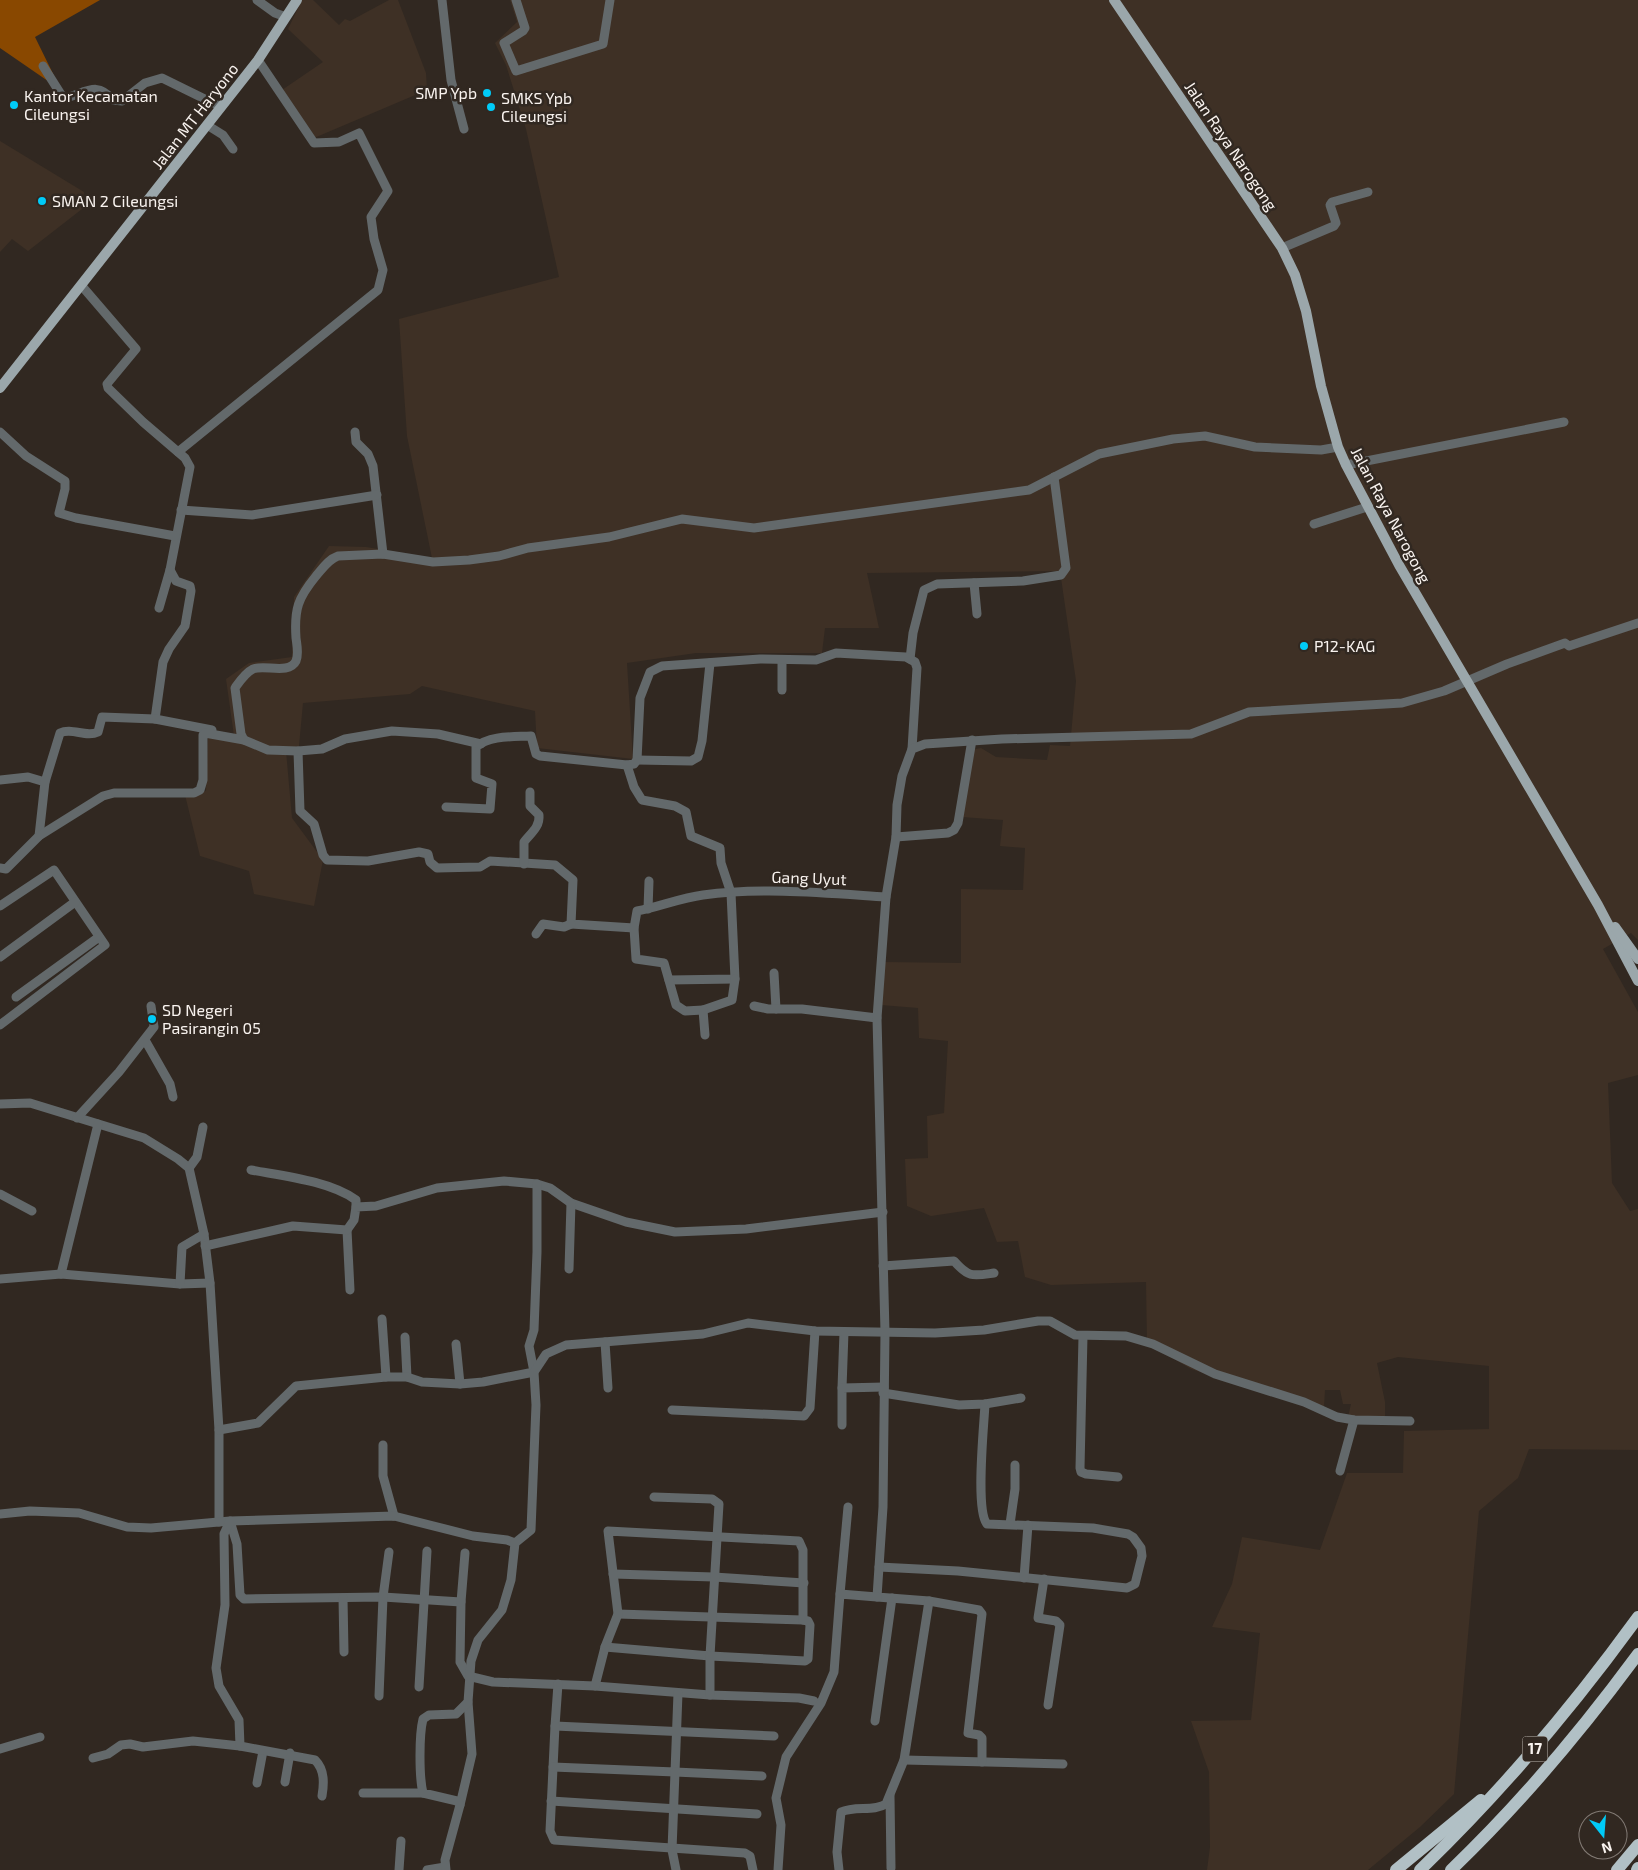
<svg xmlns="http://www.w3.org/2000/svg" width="1638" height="1870" font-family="'Exo 2',sans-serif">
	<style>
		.built { fill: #3e3025 }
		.forest { fill: #894800 }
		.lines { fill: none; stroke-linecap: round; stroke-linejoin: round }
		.minor { stroke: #63696b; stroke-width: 9 }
		.major { stroke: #9ba7ab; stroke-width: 10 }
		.highway { stroke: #b1c0c5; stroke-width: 12 }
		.poi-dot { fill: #00cbf8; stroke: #312821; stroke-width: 2 }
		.labels { text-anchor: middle; stroke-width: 5; stroke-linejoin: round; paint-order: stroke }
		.shield { fill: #312821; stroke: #bdb6b1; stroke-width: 1 }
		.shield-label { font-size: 15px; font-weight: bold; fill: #f9f3ef }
		.poi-label { font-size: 16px; fill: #f9f3ef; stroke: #312821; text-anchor: start }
		.street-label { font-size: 16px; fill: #f9f3ef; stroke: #312821 }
	</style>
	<rect width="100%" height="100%" fill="#312821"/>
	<g class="built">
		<polygon points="302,0 313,0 339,25 345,19 350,21 389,0 398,0 426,73 427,90 314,138 282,90 323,62 288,29"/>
		<polygon points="510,0 1638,0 1638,940 1631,933 1603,949 1638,1012 1638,1075 1608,1083 1612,1183 1630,1211 1638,1209 1638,1450 1529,1449 1518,1478 1479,1511 1454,1794 1420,1827 1368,1870 1207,1870 1210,1847 1209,1772 1191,1721 1251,1720 1260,1633 1212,1627 1232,1584 1242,1537 1320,1550 1347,1473 1403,1473 1404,1431 1489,1429 1489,1366 1398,1357 1377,1363 1385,1402 1385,1420 1347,1421 1351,1404 1343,1404 1340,1390 1325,1390 1324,1407 1284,1399 1191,1369 1147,1343 1146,1282 1051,1285 1025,1277 1018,1241 997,1242 984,1208 931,1216 907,1206 905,1159 928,1158 927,1116 944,1113 948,1041 919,1038 918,1008 881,1005 883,962 961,963 961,889 1023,890 1025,848 1000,846 1003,820 962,817 971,750 981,748 996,757 1047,760 1050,745 1070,746 1076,681 1060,571 867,573 879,628 825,628 822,653 696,653 627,663 633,759 537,748 535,711 422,686 410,694 303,703 299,746 286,751 292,818 323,860 314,906 254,894 249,871 200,856 185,795 206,791 208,737 234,736 226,679 249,663 292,657 294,597 329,546 366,547 432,558 407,436 399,319 559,277 526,129 506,65 495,43 517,22"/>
		<polygon points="0,141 84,192 82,209 28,251 12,239 0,252"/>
	</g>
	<polygon class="forest" points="0,0 100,0 35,37 61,90 0,48"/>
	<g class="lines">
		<g class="minor">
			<polyline points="257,0 275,13 286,17"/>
			<polyline points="442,0 451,80 464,129"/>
			<polyline points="516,0 525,28 523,31 504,43 516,71 603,44 610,0"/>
			<path d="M 43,66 L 62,96 L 66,98 C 87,92 97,81 113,100 L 122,101 L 145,83 L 162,78 L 221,107"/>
			<polyline points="207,125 223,135 233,149"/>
			<polyline points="1282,248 1334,226 1336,223 1330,205 1332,202 1368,192"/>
			<polyline points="81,285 136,349 107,384 108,388 143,422 185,458 190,467 170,570 159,608"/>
			<polyline points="0,432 26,456 65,481 65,489 59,513 76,518 175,536"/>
			<polyline points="355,432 356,442 368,454 373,466 383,554"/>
			<polyline points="178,452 378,290 383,270 374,239 371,217 388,191 359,133 339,142 314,143 258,60"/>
			<polyline points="1346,465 1564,422"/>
			<polyline points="181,510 252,515 377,495"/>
			<polyline points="1314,524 1367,507"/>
			<polyline points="974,583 977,614"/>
			<polyline points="910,659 913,633 924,590 937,584 1023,581 1061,575 1066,568 1054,477"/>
			<polyline points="782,660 782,690"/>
			<polyline points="155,719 163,662 169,649 185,626 191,591 190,586 176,581 170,570"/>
			<path d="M 244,740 L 241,734 L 235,688 C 240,681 245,673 253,669 C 264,664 289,675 296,661 C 299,654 297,646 296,638 C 294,609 298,598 316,576 C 323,568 329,559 338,556 L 383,554 L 433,562 L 469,560 L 499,556 L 528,548 L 609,537 L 682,519 L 754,528 L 1029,490 L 1099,454 L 1173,439 L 1205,436 L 1255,447 L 1321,450 L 1338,447"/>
			<polyline points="298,751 300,811 314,824 323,855 327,860 368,861 419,852 428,854 430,862 437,868 480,867 490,861 555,865 573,880 571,924 634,928"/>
			<polyline points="637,760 691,761 698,757 702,741 710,663"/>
			<polyline points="627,765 634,787 642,800 675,806 686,812 691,836 720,848 721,863 731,893 735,979 669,980"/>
			<polyline points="0,780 28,777 45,782"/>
			<path d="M 446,807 L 490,809 L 492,784 L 476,778 L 476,747 C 490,735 514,737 531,736 L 536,754 L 540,756 L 627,765 L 634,764 L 637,760 L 640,698 L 650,672 L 662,666 L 760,659 L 816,660 L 836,653 L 906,657 L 915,662 L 917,668 L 912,749"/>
			<path d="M 39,836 L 45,782 L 60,733 C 72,727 86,738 98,732 L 102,717 L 155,719 L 212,730"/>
			<polyline points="896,837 948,833 954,830 958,823 972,740"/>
			<path d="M 524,864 L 524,842 C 531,833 540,827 539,815 L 530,806 L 530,792"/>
			<polyline points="0,868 6,869 39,836 103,796 114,793 194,793 200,790 203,780 203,735 205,733 244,740 268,750 298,751 322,749 345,739 392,731 438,734 481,744"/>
			<polyline points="0,906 54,870 105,945 0,1025"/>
			<polyline points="648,909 649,881"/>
			<polyline points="536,934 543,924 564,927 571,924"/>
			<polyline points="0,957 75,902"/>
			<polyline points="774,973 776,1009"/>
			<polyline points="16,997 99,937"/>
			<polyline points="754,1006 768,1009 802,1009 877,1018"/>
			<polyline points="703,1010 732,1000 735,979"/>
			<path d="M 705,1035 L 703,1010 L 685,1011 L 676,1005 L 664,963 L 636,959 L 634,928 L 637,911 C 659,907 680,898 703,895 C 764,887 825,893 886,897"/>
			<polyline points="145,1040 170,1084 173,1097"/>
			<polyline points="0,1104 30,1103 144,1138 178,1159 189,1168 204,1234 210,1283 219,1430 219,1522"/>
			<polyline points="77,1118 119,1072 154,1027 151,1006"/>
			<polyline points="189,1168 197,1157 203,1127"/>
			<path d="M 251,1170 C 283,1176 330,1181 356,1200 L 356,1207"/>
			<polyline points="0,1194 32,1211"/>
			<polyline points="347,1230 350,1290"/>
			<polyline points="205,1246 293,1226 347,1230 354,1220 356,1207 376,1206 437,1188 504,1181 537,1184 550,1188 571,1203 626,1222 675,1232 746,1229 883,1212"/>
			<path d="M 883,1266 L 954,1261 C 969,1278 973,1276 994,1273"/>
			<polyline points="569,1269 571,1203"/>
			<polyline points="61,1274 98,1124"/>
			<polyline points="0,1279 61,1274 180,1284 210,1283"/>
			<polyline points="180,1284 182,1247 204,1234"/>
			<polyline points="382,1319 386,1377"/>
			<polyline points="1083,1336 1080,1468 1081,1472 1086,1474 1118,1477"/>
			<polyline points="405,1337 407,1377"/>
			<polyline points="605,1342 608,1388"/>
			<polyline points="456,1344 460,1384"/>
			<polyline points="842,1388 844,1332"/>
			<polyline points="883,1393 959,1405 985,1404 1021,1398"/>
			<polyline points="672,1410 804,1416 810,1408 815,1331"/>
			<polyline points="842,1425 842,1388 884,1387"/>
			<polyline points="219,1430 258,1423 296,1386 386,1377 407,1377 422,1382 460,1384 483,1382 534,1372 529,1346 534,1330 537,1252 537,1184"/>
			<polyline points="383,1445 383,1476 394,1516"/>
			<polyline points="1340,1471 1354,1420"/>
			<polyline points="0,1514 30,1511 79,1513 127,1527 151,1528 230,1521 237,1544 240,1595 244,1599 383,1597 461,1602 460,1662 468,1676 493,1682 595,1686 710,1695 799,1698 814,1701"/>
			<polyline points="1010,1524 1015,1489 1015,1465"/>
			<path d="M 879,1567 L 958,1571 L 1127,1588 L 1135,1584 L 1142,1556 L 1141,1548 L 1133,1537 L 1128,1534 L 1093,1528 L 987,1524 C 975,1510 984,1426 985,1404"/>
			<polyline points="613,1574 714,1577 804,1583"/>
			<polyline points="1024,1578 1028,1525"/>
			<polyline points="1044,1579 1038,1618 1056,1621 1060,1625 1048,1705"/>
			<polyline points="840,1594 848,1507"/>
			<polyline points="343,1598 344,1652"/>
			<polyline points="461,1602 465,1553"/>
			<polyline points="618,1614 803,1620"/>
			<polyline points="605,1647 710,1656 719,1504 712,1499 654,1497"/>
			<polyline points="558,1684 555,1726 774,1736"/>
			<polyline points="595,1686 605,1647 618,1614 608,1531 799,1541 803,1550 803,1620 808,1621 810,1625 808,1659 805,1661 710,1656 710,1695"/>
			<polyline points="419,1687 427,1551"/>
			<polyline points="379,1696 383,1597 389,1552"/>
			<polyline points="875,1721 892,1598"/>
			<polyline points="555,1726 550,1831 554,1840 745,1853 750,1856 753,1870"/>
			<polyline points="0,1749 40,1737"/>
			<polyline points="93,1758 108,1754 121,1745 130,1744 143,1747 193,1741 240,1746"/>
			<polyline points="904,1760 1063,1764"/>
			<polyline points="982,1762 982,1738 979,1735 968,1733 982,1614 979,1610 929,1601 877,1597 883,1507 885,1332 877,1018 886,897 896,837 897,805 902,776 912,749 925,744 1002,739 1191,734 1249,712 1402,703 1444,691 1507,664 1565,643 1569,646 1638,623"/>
			<polyline points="553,1767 675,1772 678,1693"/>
			<polyline points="285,1782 290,1753"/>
			<polyline points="257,1783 263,1751"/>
			<polyline points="363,1793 423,1793"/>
			<path d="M 322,1796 C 324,1784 325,1770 315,1760 L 240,1746 L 239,1720 L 219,1686 L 216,1668 L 225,1605 L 224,1534 L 230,1521 L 394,1516 L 473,1536 L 507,1540 L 515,1543"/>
			<polyline points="890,1796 891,1868"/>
			<polyline points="551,1801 757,1814"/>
			<polyline points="460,1805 472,1754 468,1702"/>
			<polyline points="399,1870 401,1841"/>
			<polyline points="427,1870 445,1867"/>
			<path d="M 446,1870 L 445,1860 L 460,1805 L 457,1801 L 423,1793 C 419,1777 419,1735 423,1719 L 429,1715 L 456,1714 L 468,1702 L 471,1661 L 478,1640 L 502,1610 L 511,1580 L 515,1543 L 531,1530 L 536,1405 L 534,1372 L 546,1354 L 566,1345 L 703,1334 L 748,1323 L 815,1331 L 935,1333 L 984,1330 L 1038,1321 L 1050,1321 L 1075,1335 L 1126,1336 L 1153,1344 L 1215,1374 L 1304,1402 L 1337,1417 L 1354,1420 L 1410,1421"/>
			<polyline points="676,1870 672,1850 675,1772 762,1776"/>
			<polyline points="778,1870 781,1825 776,1798 786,1757 821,1703 834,1672 840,1594 877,1597"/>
			<path d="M 839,1870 L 837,1852 L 841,1812 C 855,1805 873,1812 886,1804 L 904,1760 L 929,1601"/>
		</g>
		<g class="major">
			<polyline points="1114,0 1282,248 1295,275 1306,311 1321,386 1338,447 1346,465 1399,565 1598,905 1638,981"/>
			<polyline points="0,388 258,60 297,0"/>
			<polyline points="1615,927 1638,959"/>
		</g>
		<g class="highway">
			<polyline points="1396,1870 1481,1800"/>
			<path d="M 1420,1870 C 1501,1792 1572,1708 1638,1617"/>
			<path d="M 1451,1870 C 1520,1804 1582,1730 1638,1654"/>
			<polyline points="1617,1870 1638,1845"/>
			<polyline points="1637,1870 1638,1868"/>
		</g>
	</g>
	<g class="poi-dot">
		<circle cx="487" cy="93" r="5"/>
		<circle cx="14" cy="105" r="5"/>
		<circle cx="491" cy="107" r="5"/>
		<circle cx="42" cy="201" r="5"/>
		<circle cx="1304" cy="646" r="5"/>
		<circle cx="152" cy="1019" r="5"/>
	</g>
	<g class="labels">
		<rect class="shield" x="1522.5" y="1736.5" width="25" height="25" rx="4"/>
		<g class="shield-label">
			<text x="1535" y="1754">17</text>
		</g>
		<g class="poi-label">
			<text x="477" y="99" text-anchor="end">SMP Ypb</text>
			<text x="24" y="102">Kantor Kecamatan<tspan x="24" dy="18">Cileungsi</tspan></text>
			<text x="501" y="104">SMKS Ypb<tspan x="501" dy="18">Cileungsi</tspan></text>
			<text x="52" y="207">SMAN 2 Cileungsi</text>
			<text x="1314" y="652">P12-KAG</text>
			<text x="162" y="1016">SD Negeri<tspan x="162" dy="18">Pasirangin 05</tspan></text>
		</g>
		<g class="street-label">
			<text transform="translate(195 116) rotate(-52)" y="6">Jalan MT Haryono</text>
			<text transform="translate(1231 146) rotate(56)" y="6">Jalan Raya Narogong</text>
			<text transform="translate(1391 515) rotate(62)" y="6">Jalan Raya Narogong</text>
			<text transform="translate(809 878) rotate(2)" y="6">Gang Uyut</text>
		</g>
	</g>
	<g transform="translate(1603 1835) rotate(163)"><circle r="24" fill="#312821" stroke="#817973"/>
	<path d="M0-4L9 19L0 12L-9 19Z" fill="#00cbf8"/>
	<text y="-8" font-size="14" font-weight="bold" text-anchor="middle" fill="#f9f3ef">N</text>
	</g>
</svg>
